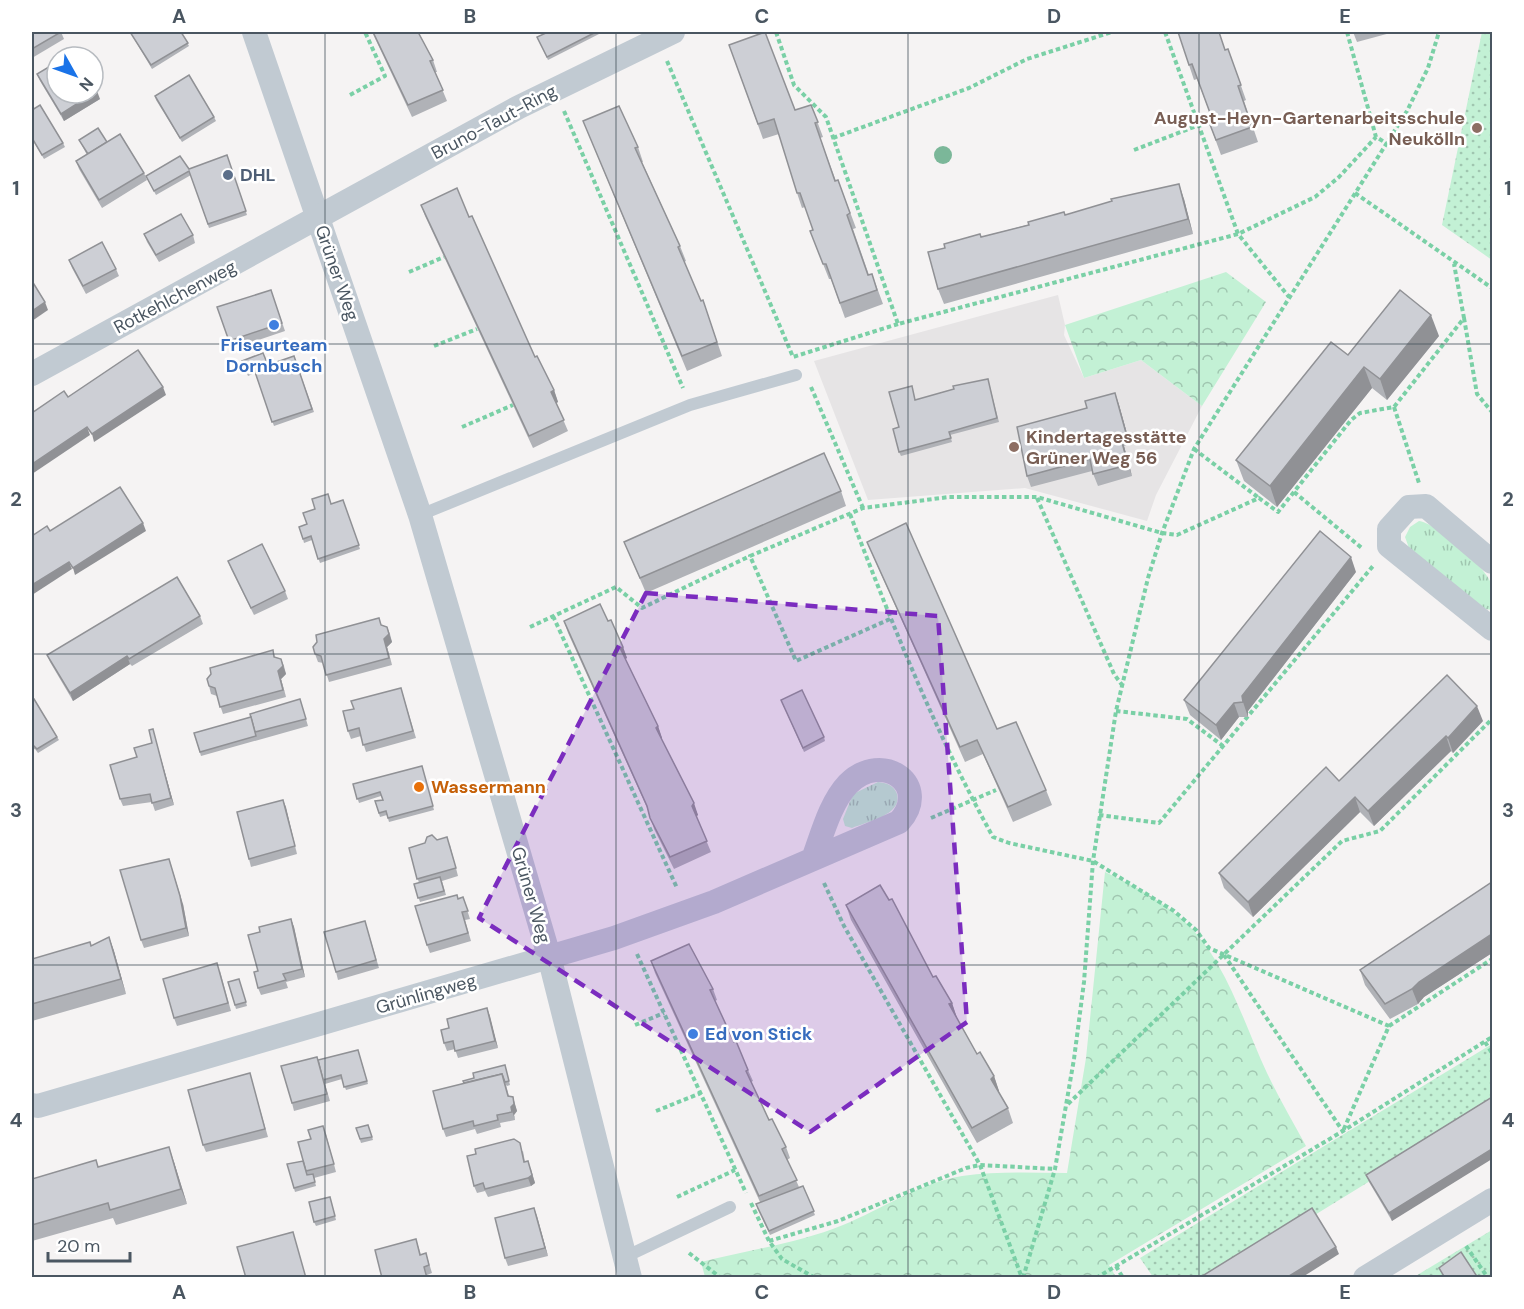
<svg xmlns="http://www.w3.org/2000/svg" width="1524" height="1309" font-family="'DM Sans',sans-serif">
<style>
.education{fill:#e6e4e5}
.grass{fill:url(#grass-tufts)}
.forest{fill:url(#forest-crowns)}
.garden{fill:url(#garden-dots)}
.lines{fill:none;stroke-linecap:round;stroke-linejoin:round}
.path{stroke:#7ad0a6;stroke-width:4;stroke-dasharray:4.5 3;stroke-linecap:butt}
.service{stroke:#c1cad2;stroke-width:12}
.minor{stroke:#c1cad2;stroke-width:24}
.tree{fill:#7bb799}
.wall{fill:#b0b2b7}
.shaded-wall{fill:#909195}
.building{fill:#cdcfd5;stroke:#909195;stroke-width:1.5}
.marked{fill:#7b2cbf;fill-opacity:0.2;stroke:#7b2cbf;stroke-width:4.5;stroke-dasharray:12 8;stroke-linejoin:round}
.grid{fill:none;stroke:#4a5661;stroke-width:1.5;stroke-opacity:0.55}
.education-dot{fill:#8d6e63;stroke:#fff;stroke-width:2}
.service-dot{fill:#5c6f8a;stroke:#fff;stroke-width:2}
.shop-dot{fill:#3f7fe0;stroke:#fff;stroke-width:2}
.food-dot{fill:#e8710a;stroke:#fff;stroke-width:2}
.labels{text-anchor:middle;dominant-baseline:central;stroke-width:5;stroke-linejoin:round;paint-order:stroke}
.education-label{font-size:18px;font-weight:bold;fill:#785e54;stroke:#fff;text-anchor:end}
.street-label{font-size:18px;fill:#4a5661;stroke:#fff}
.service-label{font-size:18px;font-weight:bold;fill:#4e5e75;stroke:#fff;text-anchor:start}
.shop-label{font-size:18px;font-weight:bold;fill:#366cbe;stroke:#fff}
.food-label{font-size:18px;font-weight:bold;fill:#c56008;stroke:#fff;text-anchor:start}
.neatline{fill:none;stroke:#4a5661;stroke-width:2}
.grid-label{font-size:20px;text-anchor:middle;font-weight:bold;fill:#4a5661}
</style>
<defs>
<pattern id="grass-tufts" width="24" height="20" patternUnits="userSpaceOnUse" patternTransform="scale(1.5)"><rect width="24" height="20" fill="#c3f1d5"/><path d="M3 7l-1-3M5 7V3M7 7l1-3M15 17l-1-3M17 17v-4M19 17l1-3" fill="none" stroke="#a0c6b0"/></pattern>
<pattern id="forest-crowns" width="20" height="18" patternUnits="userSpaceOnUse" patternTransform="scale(1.5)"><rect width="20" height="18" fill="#c3f1d5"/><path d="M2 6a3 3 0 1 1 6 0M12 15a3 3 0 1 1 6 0" fill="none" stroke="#a0c6b0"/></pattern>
<pattern id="garden-dots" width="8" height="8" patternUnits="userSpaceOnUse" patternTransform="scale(1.5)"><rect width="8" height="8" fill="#c3f1d5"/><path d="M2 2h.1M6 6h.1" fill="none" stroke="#a0c6b0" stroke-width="1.8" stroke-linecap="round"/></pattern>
</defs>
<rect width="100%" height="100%" fill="#f5f3f3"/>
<path class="education" d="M 1058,295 L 1065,325 L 1064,335 L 1084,378 L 1141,360 L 1202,406 L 1156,495 L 1147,521 L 1025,488 L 868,500 L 814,361 Z"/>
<g class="grass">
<path d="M 1419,521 C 1435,522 1489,569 1492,586 C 1494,593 1492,603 1492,610 L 1485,609 L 1409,548 L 1405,537 L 1410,527 Z"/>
<path d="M 878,782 C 886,783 894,785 897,794 C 903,815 866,822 852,828 L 845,826 L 843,819 L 853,794 Z"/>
</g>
<g class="forest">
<path d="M 1226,272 L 1266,302 L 1202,406 L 1141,360 L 1084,378 L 1065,325 Z"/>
<path d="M 1105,872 C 1133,885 1159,899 1183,920 C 1226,959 1243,1022 1267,1073 C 1279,1098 1293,1122 1306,1146 L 1109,1265 L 1116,1277 L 705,1277 L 701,1262 C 748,1250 799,1243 843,1225 C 882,1209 920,1183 962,1176 C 998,1171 1032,1173 1067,1173 L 1086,1058 Z"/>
</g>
<g class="garden">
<path d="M 1482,32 L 1492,32 L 1492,260 L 1442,225 Z"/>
<path d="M 1492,1044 L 1492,1106 L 1214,1277 L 1153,1277 L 1140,1258 Z"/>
<path d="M 1492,1230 L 1492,1277 L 1414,1277 Z"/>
</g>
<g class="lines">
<g class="path">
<path d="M 776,32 L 794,85 L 826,117 L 898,324 L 1238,234 L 1289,297"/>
<path d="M 1165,32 L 1238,234 L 1315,197 L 1339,177 L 1376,137"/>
<path d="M 1347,32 L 1376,137 L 1386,143"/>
<path d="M 667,61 L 793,357 L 898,324"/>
<path d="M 350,95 L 385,76 L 365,32"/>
<path d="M 564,111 L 683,388"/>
<path d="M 833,138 L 969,88 L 1027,59 L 1112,32"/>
<path d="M 1134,150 L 1199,125"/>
<path d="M 1355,193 L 1492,288"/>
<path d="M 409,272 L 444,257"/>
<path d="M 1464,318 L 1477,394 L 1492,412"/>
<path d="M 434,346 L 477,329"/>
<path d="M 811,387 L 863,508"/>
<path d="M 1394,407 L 1419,483"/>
<path d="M 462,427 L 513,405"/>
<path d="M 1194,449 L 1259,498"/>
<path d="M 1294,492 L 1363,549"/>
<path d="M 1037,498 L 1114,674 L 1122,685"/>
<path d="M 850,514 C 892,624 936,734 993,837 L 1009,843 L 1093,861 L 1174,911 L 1196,930 L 1209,948 L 1389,1026 L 1343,1131"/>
<path d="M 553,616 L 677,888"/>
<path d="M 890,619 L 796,661 L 750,556 L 863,508 L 949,497 L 1037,497 L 1162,533 L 1177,535 L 1259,498 L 1278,512 L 1351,420 L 1360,413 L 1394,407 L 1464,318 L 1454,264"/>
<path d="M 530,627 L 616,587 L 642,608 L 750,556"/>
<path d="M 1116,711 L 1187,719 L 1223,746"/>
<path d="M 1099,815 L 1159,823 L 1373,566"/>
<path d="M 931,818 L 996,790"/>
<path d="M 824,883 L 844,926 L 980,1165 L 1022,1278"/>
<path d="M 637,954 L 746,1193"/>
<path d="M 1224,955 L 1342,1130"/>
<path d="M 635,1025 L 664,1013"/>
<path d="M 1389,1026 L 1492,959"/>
<path d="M 1485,1042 L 1492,1053"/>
<path d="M 1068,1104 L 1342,841 L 1380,831 L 1492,719"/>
<path d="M 656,1111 L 701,1093"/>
<path d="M 677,1197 L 735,1170"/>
<path d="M 751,1203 L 769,1241 L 782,1259 L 815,1278"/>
<path d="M 769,1241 L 838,1221 L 966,1168 L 980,1165 L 1055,1169"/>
<path d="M 1466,1246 L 1488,1278"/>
<path d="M 689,1253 L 721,1278"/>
<path d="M 1116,1266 L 1123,1278"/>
<path d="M 1023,1278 L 1055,1169 L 1074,1059 L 1084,982 L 1093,861 L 1116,711 L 1148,578 L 1162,533 L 1194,449 L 1407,111 L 1428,68 L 1439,32"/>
<path d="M 1096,1278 L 1343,1131 L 1492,1037"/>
</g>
<g class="service">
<path d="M 420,515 L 690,405 L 796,375"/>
<path d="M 625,1257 L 730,1207"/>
</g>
<g class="minor">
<path d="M 254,32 L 420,515 L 549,956 L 630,1278"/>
<path d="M 32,374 L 519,107 L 673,32"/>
<path d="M 1492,562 L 1426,506 L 1409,507 L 1389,529 L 1389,546 L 1492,629"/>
<path d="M 32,1105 L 38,1106 L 614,938 L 714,902 L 899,822 C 932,786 883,749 848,784 C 830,803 822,835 813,859"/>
<path d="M 1365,1278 L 1492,1200"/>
</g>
</g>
<circle class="tree" cx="943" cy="155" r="9"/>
<g class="wall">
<path d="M 32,32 L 61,32 L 64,39 L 32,58 Z"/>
<path d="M 130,32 L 181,32 L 189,46 L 152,69 Z"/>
<path d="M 372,32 L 418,32 L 433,60 L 437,72 L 435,72 L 447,101 L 412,117 Z"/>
<path d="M 548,32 L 600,32 L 601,33 L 548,60 L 537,37 Z"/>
<path d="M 1353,32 L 1394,32 L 1357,42 Z"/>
<path d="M 729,45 L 795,110 L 811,105 L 823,137 L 820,138 L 836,181 L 838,180 L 856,228 L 853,229 L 869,275 L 872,274 L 883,304 L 845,318 L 831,279 L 829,279 L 810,231 L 813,230 L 805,207 L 802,208 L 797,193 L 779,134 L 763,139 Z"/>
<path d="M 1228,49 L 1246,100 L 1244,101 L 1258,142 L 1221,155 L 1209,122 L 1213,121 L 1197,79 L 1194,80 L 1189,65 Z"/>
<path d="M 37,74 L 100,99 L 64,121 L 40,81 Z"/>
<path d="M 155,96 L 214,117 L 216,121 L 182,142 L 156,100 Z"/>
<path d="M 32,110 L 63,143 L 65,147 L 44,159 L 32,139 Z"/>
<path d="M 583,121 L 638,147 L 643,162 L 642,162 L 680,246 L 686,261 L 684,262 L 701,301 L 703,300 L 722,356 L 687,371 Z"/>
<path d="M 79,140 L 107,142 L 144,173 L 147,180 L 102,208 L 79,169 L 76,161 L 87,155 Z"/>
<path d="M 227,155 L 247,215 L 209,228 L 191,175 L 156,195 L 146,176 L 189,169 Z"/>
<path d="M 1184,199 L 1193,234 L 944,304 L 938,289 L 945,248 L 981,237 L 1065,215 Z"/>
<path d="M 421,205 L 535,357 L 554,390 L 558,402 L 556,403 L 568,431 L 533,448 L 425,216 Z"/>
<path d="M 144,234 L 193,235 L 195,243 L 159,262 L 147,242 Z"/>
<path d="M 69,260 L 116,269 L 119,276 L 86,294 L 72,268 Z"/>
<path d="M 271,290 L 285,331 L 232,349 L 217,307 Z"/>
<path d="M 1439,336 L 1387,400 L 1372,388 L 1277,507 L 1244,481 L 1236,460 L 1348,355 Z"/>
<path d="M 294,356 L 314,412 L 274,426 L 255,373 L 248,376 L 242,361 L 268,365 Z"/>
<path d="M 988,379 L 999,422 L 950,435 L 952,442 L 901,456 L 899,452 L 899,427 L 916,400 Z"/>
<path d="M 1115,393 L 1119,405 L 1130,444 L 1124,446 L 1132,476 L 1098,486 L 1092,471 L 1031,487 L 1027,476 Z"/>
<path d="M 841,491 L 846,506 L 646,593 L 624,542 Z"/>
<path d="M 343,500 L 360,549 L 320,563 L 312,540 L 304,543 L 303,539 L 307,524 L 315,509 Z"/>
<path d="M 867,542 L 997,729 L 1046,790 L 1052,805 L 1013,822 L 983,754 L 965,762 L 873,556 Z"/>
<path d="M 228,561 L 285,591 L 288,599 L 254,615 L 231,569 Z"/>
<path d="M 1356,572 L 1248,711 L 1248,717 L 1239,717 L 1221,740 L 1190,715 L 1184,700 Z"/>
<path d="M 200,616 L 203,624 L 132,666 L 130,664 L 73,701 L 50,662 L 47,655 Z"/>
<path d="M 564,621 L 608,621 L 623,647 L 627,658 L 625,659 L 658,726 L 662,738 L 661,738 L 698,815 L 696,816 L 711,852 L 674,869 L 654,829 L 648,810 L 568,633 Z"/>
<path d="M 381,625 L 387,627 L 390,634 L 392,642 L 387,647 L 392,665 L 329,682 L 323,663 L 318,662 L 315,654 Z"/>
<path d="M 273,650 L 275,657 L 281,659 L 284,666 L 286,674 L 281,679 L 286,697 L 223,714 L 217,696 L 211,694 L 209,686 Z"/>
<path d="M 401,688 L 416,738 L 366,752 L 361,736 L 351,739 L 348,731 L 354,709 Z"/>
<path d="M 300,699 L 308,726 L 201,756 L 194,733 L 251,717 Z"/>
<path d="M 32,700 L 57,737 L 59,740 L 38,753 L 35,749 L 32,750 Z"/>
<path d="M 781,700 L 824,737 L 825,741 L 804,752 Z"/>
<path d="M 1483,721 L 1453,753 L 1451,751 L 1374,826 L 1360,812 L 1253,917 L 1224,888 L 1219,873 L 1339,781 Z"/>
<path d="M 155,737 L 174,805 L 155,811 L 152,802 L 123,806 L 120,799 L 137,757 L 152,743 Z"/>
<path d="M 422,766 L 434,810 L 389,822 L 387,815 L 380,817 L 375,801 L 383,800 L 381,796 L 359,803 L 353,784 Z"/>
<path d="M 283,800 L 297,854 L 251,867 L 249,859 Z"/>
<path d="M 437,840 L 450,845 L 458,876 L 442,881 L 446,895 L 420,902 L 414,884 L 419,883 L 409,848 Z"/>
<path d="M 1492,882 L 1492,953 L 1424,997 L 1418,1004 L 1390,1019 L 1365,985 L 1360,970 Z"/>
<path d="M 457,895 L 458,898 L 463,897 L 470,919 L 465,920 L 471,941 L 430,953 L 427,945 Z"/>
<path d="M 183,904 L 189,936 L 144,948 L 141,940 Z"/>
<path d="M 846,905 L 933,977 L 952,1003 L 957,1018 L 977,1054 L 994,1076 L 999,1091 L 998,1092 L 1008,1108 L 1013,1123 L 977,1143 L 851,920 Z"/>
<path d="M 291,919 L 294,927 L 305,977 L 286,982 L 288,988 L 261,995 L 258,988 L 260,932 Z"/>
<path d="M 365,921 L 379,968 L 338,980 L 336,972 Z"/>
<path d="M 109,937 L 114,951 L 126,994 L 32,1021 L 32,959 L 91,946 Z"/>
<path d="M 651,961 L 713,989 L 717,1000 L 715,1001 L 734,1042 L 748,1070 L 753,1081 L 751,1082 L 769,1120 L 786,1147 L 790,1158 L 787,1160 L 799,1187 L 803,1186 L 815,1215 L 770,1235 L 757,1208 L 760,1202 L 655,973 Z"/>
<path d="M 220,971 L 231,1011 L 177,1026 L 174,1018 Z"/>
<path d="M 239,979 L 247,1006 L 236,1009 L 228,982 Z"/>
<path d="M 487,1008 L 498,1048 L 458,1058 L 455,1049 L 447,1051 L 444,1043 L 449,1028 Z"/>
<path d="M 358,1050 L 368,1084 L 346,1090 L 342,1079 L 325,1084 L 330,1101 L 294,1111 L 292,1103 L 318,1060 Z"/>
<path d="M 505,1065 L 510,1085 L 507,1086 L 506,1085 L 509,1096 L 515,1105 L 517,1111 L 514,1115 L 515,1120 L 500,1123 L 501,1127 L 477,1134 L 475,1129 L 446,1137 L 443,1129 L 464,1083 Z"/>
<path d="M 252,1081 L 268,1137 L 206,1152 L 203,1145 Z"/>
<path d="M 1492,1097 L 1392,1221 L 1369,1182 L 1366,1175 Z"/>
<path d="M 368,1125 L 373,1140 L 361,1143 L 356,1128 Z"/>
<path d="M 326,1134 L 336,1172 L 314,1178 L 316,1186 L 295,1192 L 287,1164 L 303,1161 L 311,1139 Z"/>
<path d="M 523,1151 L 525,1162 L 531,1169 L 535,1183 L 531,1186 L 488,1197 L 485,1191 L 477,1193 L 474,1186 Z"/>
<path d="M 96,1160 L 98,1167 L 174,1162 L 187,1204 L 116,1225 L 113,1218 L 32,1241 L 32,1179 Z"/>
<path d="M 330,1197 L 336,1220 L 316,1226 L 314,1222 Z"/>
<path d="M 534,1208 L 548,1256 L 508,1266 L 505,1258 Z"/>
<path d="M 416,1239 L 421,1255 L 426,1253 L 432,1273 L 427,1275 L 427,1278 L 382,1278 Z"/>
</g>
<g class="shaded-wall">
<path d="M 97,91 L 100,99 L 64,121 L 61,114 Z"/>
<path d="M 1179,184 L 1184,199 L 1193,234 L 1188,219 Z"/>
<path d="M 45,302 L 48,310 L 32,321 L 32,311 Z"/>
<path d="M 1431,315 L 1439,336 L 1387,400 L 1380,379 Z"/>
<path d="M 1364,367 L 1372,388 L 1277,507 L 1270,486 Z"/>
<path d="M 163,387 L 166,395 L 94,442 L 92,434 Z"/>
<path d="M 554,390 L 558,402 L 555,404 L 551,392 Z"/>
<path d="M 1115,393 L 1119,405 L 1130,444 L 1126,433 Z"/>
<path d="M 87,427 L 90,435 L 32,474 L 32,464 Z"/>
<path d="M 1120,435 L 1124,446 L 1132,476 L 1128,465 Z"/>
<path d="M 143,523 L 146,531 L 75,575 L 73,568 Z"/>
<path d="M 1351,557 L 1356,572 L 1248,711 L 1248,717 L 1243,702 L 1242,696 Z"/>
<path d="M 69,562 L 72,569 L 32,595 L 32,585 Z"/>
<path d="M 387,627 L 392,642 L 387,647 L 392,665 L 384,639 Z"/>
<path d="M 623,647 L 627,658 L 624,660 L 620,648 Z"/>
<path d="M 127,656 L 130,664 L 73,701 L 70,693 Z"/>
<path d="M 281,659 L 286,674 L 281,679 L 286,697 L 278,671 Z"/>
<path d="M 1234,703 L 1239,717 L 1221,740 L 1216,725 Z"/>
<path d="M 1477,706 L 1483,721 L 1453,753 L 1448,738 Z"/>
<path d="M 658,726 L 662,738 L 660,739 L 656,728 Z"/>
<path d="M 153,729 L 155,737 L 174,805 L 171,798 Z"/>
<path d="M 1446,736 L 1451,751 L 1374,826 L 1368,811 Z"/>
<path d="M 1355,797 L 1360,812 L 1253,917 L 1248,902 Z"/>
<path d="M 283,800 L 286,807 L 297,854 L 295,846 Z"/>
<path d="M 694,803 L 698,815 L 696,817 L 692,806 Z"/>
<path d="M 169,859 L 183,904 L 189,936 L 186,928 Z"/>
<path d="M 291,919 L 294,927 L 305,977 L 302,969 Z"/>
<path d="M 1492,934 L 1492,953 L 1424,997 L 1418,1004 L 1412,989 L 1419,982 Z"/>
<path d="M 109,937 L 114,951 L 126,994 L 121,979 Z"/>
<path d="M 952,1003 L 957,1018 L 949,1004 Z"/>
<path d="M 487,1008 L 490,1016 L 498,1048 L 495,1041 Z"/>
<path d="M 994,1076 L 999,1091 L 996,1093 L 991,1079 Z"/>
<path d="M 513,1097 L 517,1111 L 514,1115 L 515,1120 L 511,1107 Z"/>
<path d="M 169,1147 L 174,1162 L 187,1204 L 181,1189 Z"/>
<path d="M 1492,1149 L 1492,1159 L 1392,1221 L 1389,1213 Z"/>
<path d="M 528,1161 L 535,1183 L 531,1186 L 528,1178 Z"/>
<path d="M 534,1208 L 537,1216 L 548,1256 L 545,1248 Z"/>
<path d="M 1336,1247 L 1339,1254 L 1301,1278 L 1286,1278 Z"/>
</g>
<g class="building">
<path d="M 32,32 L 61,32 L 32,49 Z"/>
<path d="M 130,32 L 181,32 L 188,43 L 151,65 Z"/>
<path d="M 373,32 L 418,32 L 433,60 L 430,61 L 443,90 L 408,105 Z"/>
<path d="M 548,32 L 596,32 L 547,57 L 537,37 Z"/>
<path d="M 765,32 L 795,110 L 811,105 L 818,122 L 815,123 L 835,181 L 838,180 L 850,213 L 847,215 L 868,275 L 872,274 L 877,290 L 840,303 L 826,264 L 823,264 L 810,231 L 813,230 L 800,193 L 797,193 L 774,119 L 758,124 L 729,45 Z"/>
<path d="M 1178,32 L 1219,32 L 1225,50 L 1228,49 L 1241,85 L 1238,86 L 1252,127 L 1216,140 L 1209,122 L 1213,121 L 1192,64 L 1189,65 Z"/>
<path d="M 73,52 L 76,57 L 65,57 Z"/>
<path d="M 57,62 L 57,93 L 93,93 L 93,84 L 97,91 L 61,114 L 37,74 Z"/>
<path d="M 189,75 L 214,117 L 180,138 L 155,96 Z"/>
<path d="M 40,105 L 63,143 L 42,155 L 32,138 L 32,110 Z"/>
<path d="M 619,106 L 638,147 L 635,148 L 680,246 L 678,247 L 701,301 L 703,300 L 717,342 L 682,356 L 583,121 Z"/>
<path d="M 98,128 L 107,142 L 88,154 L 79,140 Z"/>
<path d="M 120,134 L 144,173 L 99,200 L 76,161 Z"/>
<path d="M 227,155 L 246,211 L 208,224 L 189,171 L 154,191 L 146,176 L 180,156 L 189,169 Z"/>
<path d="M 1179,184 L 1188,219 L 938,289 L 928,252 L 945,248 L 944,244 L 980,234 L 981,237 L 1029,225 L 1028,222 L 1064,212 L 1065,215 L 1112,201 L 1111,199 Z"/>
<path d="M 457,188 L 469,217 L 472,216 L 535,357 L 537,356 L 554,390 L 551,392 L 564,420 L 529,436 L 421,205 Z"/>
<path d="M 181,214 L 193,235 L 156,255 L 144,234 Z"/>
<path d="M 102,242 L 116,269 L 83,286 L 69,260 Z"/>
<path d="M 32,281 L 45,302 L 32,311 Z"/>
<path d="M 271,290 L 282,323 L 229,341 L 217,307 Z"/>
<path d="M 1400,290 L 1431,315 L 1380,379 L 1364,367 L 1270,486 L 1236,460 L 1331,342 L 1348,355 Z"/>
<path d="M 138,350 L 163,387 L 92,434 L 87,427 L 32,464 L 32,413 L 64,391 L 68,397 Z"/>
<path d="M 263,353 L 268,365 L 294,356 L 312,409 L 272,422 L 254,369 L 246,372 L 242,361 Z"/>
<path d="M 988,379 L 997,418 L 949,432 L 951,438 L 899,452 L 893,429 L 899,427 L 889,392 L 912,386 L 915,400 L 954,389 L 953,386 Z"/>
<path d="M 1115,393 L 1126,433 L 1120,435 L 1128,465 L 1093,474 L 1090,459 L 1027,476 L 1017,427 L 1087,408 L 1085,401 Z"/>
<path d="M 824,453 L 841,491 L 640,578 L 624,542 Z"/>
<path d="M 120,487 L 143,523 L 73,568 L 69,562 L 32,585 L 32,536 L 47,526 L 50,531 Z"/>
<path d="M 328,494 L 331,504 L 343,500 L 359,545 L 318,559 L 311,536 L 303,539 L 299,527 L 307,524 L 303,513 L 315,509 L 312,499 Z"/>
<path d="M 906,523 L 997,729 L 1016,722 L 1046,790 L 1008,807 L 977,740 L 960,747 L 867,542 Z"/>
<path d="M 1320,531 L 1351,557 L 1242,696 L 1243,702 L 1234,703 L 1216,725 L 1184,700 Z"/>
<path d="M 262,544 L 285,591 L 251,608 L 228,561 Z"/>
<path d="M 177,577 L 200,616 L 129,659 L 127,656 L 70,693 L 47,655 Z"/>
<path d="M 600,604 L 608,621 L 611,620 L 623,647 L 620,648 L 658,726 L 656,728 L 694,803 L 692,806 L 707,841 L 670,857 L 650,818 L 647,806 L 564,621 Z"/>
<path d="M 379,618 L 381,625 L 387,627 L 389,634 L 384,639 L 389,658 L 326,675 L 321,656 L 315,654 L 313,647 L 317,642 L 316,635 Z"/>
<path d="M 273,650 L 274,657 L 281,659 L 283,666 L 278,671 L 283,690 L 220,707 L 215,688 L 209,686 L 207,679 L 211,674 L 210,668 Z"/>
<path d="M 1447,675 L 1477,706 L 1448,738 L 1446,736 L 1368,811 L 1355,797 L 1248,902 L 1219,873 L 1326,767 L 1339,781 Z"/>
<path d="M 401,688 L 413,731 L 363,745 L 359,728 L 348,731 L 343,711 L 354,709 L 351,701 Z"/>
<path d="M 802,690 L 824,737 L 803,748 L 781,700 Z"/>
<path d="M 34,699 L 57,737 L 37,749 L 33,745 L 32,746 L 32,700 Z"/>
<path d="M 300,699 L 306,719 L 255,732 L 250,714 Z"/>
<path d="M 251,717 L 256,736 L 200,752 L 194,733 Z"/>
<path d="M 153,729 L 171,798 L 152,803 L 150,794 L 120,799 L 110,765 L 137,757 L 134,748 L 152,743 L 149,730 Z"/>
<path d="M 422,766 L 433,806 L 388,818 L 386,811 L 379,813 L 375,801 L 383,800 L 380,792 L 357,799 L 353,784 Z"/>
<path d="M 283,800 L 295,846 L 249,859 L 237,812 Z"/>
<path d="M 432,835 L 437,840 L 447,837 L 456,868 L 417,879 L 409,848 L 425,843 L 427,837 Z"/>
<path d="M 169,859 L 180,896 L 186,928 L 141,940 L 120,870 Z"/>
<path d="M 440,877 L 444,891 L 418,898 L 414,884 Z"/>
<path d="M 1492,882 L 1492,934 L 1419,982 L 1412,989 L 1385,1004 L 1360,970 Z"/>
<path d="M 880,885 L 889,900 L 892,899 L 933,977 L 936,976 L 952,1003 L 949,1004 L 977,1054 L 980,1052 L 994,1076 L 991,1079 L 1008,1108 L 972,1128 L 846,905 Z"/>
<path d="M 457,895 L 458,899 L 463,897 L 468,911 L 462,912 L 468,933 L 427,945 L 415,906 Z"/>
<path d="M 291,919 L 302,969 L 283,974 L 286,980 L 258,988 L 254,972 L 258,971 L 248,935 L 260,932 L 259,927 Z"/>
<path d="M 365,921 L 376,960 L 336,972 L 324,932 Z"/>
<path d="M 109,937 L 121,979 L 32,1004 L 32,959 L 90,942 L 91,946 Z"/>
<path d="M 689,944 L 713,989 L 710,990 L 734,1042 L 736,1041 L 748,1070 L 746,1071 L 769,1120 L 772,1119 L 786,1147 L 782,1149 L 797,1180 L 759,1196 L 651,961 Z"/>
<path d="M 217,963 L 228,1003 L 174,1018 L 163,979 Z"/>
<path d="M 239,979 L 246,1002 L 235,1005 L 228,982 Z"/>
<path d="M 487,1008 L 495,1041 L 455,1051 L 453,1041 L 444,1043 L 441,1030 L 449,1028 L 447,1019 Z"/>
<path d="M 358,1050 L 367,1081 L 344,1087 L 341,1075 L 323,1080 L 318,1060 Z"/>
<path d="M 317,1057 L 327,1094 L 292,1103 L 281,1066 Z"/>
<path d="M 505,1065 L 509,1081 L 505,1082 L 502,1074 L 464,1083 L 463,1081 L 474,1078 L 473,1073 Z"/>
<path d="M 250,1073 L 265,1129 L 203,1145 L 188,1090 Z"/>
<path d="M 502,1074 L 508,1096 L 513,1097 L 514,1104 L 511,1107 L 512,1112 L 497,1115 L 498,1120 L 474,1126 L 473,1121 L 443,1129 L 433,1091 Z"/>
<path d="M 1492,1097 L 1492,1149 L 1389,1213 L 1366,1175 Z"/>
<path d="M 368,1125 L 372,1137 L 360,1139 L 356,1128 Z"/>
<path d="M 323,1126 L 334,1164 L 306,1171 L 298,1142 L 311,1139 L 308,1130 Z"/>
<path d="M 514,1139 L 520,1143 L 524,1162 L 528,1161 L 532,1175 L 528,1178 L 485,1189 L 483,1183 L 474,1186 L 467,1156 L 476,1154 L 475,1149 Z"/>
<path d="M 169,1147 L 181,1189 L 110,1210 L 108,1203 L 32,1225 L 32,1179 L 96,1160 L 98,1167 Z"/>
<path d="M 303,1161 L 307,1175 L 313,1174 L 315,1182 L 294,1188 L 287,1164 Z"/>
<path d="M 803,1186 L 814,1211 L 769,1231 L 756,1204 Z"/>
<path d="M 330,1197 L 335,1216 L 314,1222 L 309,1202 Z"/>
<path d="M 534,1208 L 545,1248 L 505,1258 L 495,1218 Z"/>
<path d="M 1312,1208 L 1336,1247 L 1286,1278 L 1199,1278 Z"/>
<path d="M 293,1232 L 306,1278 L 246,1278 L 237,1247 Z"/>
<path d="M 416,1239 L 420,1255 L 426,1253 L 429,1265 L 424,1267 L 427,1278 L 382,1278 L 375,1250 Z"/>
<path d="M 1461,1252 L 1478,1278 L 1445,1278 L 1439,1268 Z"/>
</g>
<path class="marked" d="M 646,593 L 938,616 L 967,1022 L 810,1132 L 479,918 Z"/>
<path class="grid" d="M 325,32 L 325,1278M 616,32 L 616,1278M 908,32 L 908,1278M 1199,32 L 1199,1278M 32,344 L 1492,344M 32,654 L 1492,654M 32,965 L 1492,965"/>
<g class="education-dot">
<circle cx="1477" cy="128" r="6"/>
<circle cx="1014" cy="447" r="6"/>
</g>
<circle class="service-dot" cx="228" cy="175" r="6"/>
<g class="shop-dot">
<circle cx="274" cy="325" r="6"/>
<circle cx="693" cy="1034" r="6"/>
</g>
<circle class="food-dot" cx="419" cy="787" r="6"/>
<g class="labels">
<g class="education-label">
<text x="1465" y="118">August-Heyn-Gartenarbeitsschule<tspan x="1465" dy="21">Neukölln</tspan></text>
<text x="1026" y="437" text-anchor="start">Kindertagesstätte<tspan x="1026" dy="21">Grüner Weg 56</tspan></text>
</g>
<g class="street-label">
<text transform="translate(494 122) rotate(-28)">Bruno-Taut-Ring</text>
<text transform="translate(337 273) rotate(71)">Grüner Weg</text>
<text transform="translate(175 297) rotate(-28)">Rotkehlchenweg</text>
<text transform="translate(531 895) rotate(74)">Grüner Weg</text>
<text transform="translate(426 994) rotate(-16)">Grünlingweg</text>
</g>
<g class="service-label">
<text x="240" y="175">DHL</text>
</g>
<g class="shop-label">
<text x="274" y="345">Friseurteam<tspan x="274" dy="21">Dornbusch</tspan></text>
<text x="705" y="1034" text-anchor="start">Ed von Stick</text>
</g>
<g class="food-label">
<text x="431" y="787">Wassermann</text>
</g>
</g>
<rect width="1524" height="1309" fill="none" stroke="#ffffff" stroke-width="66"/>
<g transform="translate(75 75) rotate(130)"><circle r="28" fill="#ffffff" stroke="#b7bbc0" stroke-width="1.5"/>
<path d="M0-4.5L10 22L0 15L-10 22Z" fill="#1a73e8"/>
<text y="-9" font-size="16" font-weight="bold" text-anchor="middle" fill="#4a5661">N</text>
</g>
<path d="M48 1252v9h82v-9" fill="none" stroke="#4a5661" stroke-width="3"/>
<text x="57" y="1252" font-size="18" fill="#4a5661" stroke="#ffffff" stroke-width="4.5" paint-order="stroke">20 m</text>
<rect x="33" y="33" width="1458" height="1243" class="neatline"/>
<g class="grid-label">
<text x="179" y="23">A</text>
<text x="470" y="23">B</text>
<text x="762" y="23">C</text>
<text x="1054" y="23">D</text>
<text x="1345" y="23">E</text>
<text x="16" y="195">1</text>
<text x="1508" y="195">1</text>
<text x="16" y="506">2</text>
<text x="1508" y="506">2</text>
<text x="16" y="817">3</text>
<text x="1508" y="817">3</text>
<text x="16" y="1127">4</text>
<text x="1508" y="1127">4</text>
<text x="179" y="1299">A</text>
<text x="470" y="1299">B</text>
<text x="762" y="1299">C</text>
<text x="1054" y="1299">D</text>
<text x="1345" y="1299">E</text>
</g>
</svg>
